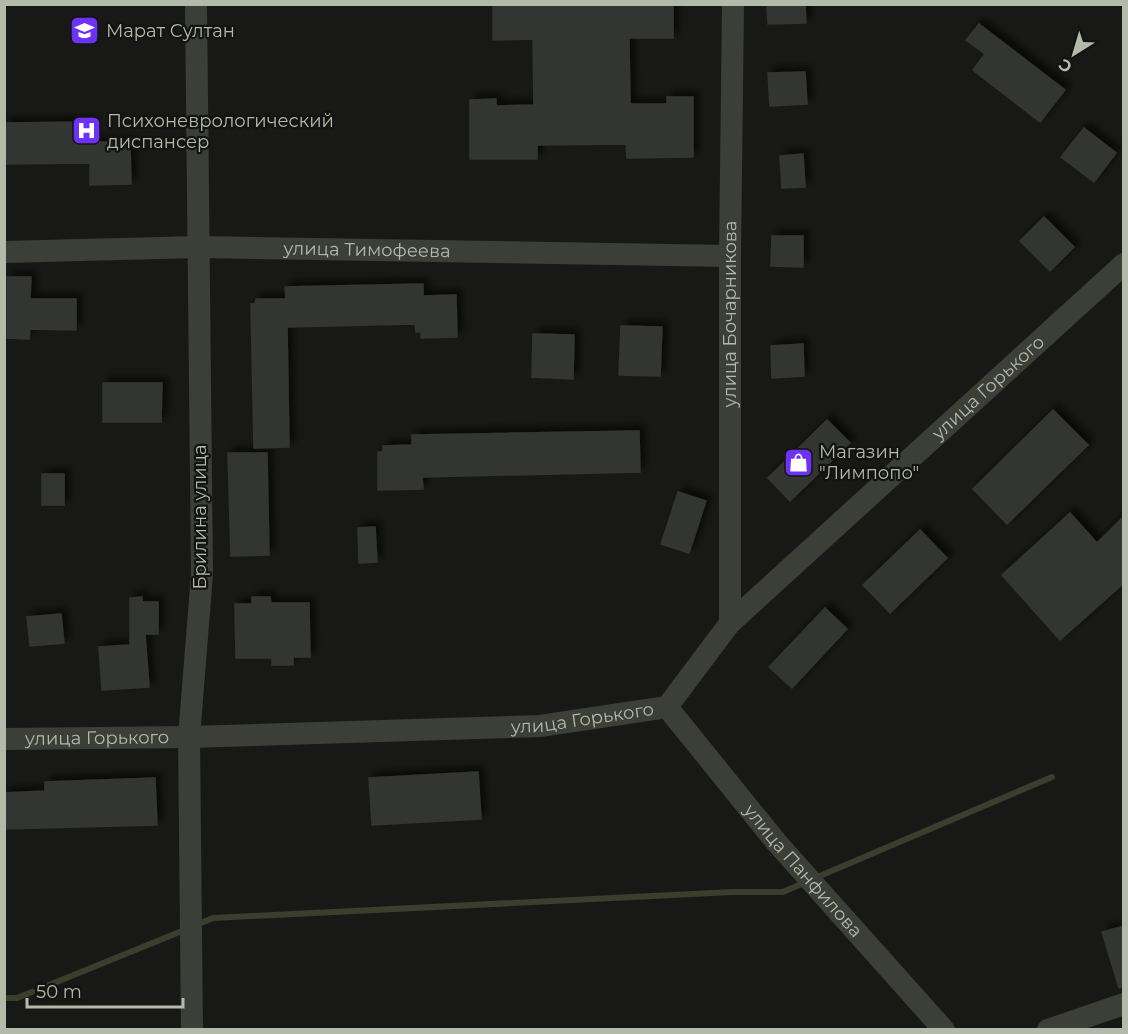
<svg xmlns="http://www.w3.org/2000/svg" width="1128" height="1034" font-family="Montserrat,sans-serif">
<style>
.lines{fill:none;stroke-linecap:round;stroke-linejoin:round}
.stream{stroke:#3c3e2d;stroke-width:6}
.building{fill:#333532;stroke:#333531;stroke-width:1.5;filter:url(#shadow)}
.minor{stroke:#3b3f38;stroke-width:22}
.labels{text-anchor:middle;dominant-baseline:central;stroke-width:4.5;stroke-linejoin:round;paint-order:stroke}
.poi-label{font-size:18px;fill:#b4baa9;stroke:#131412;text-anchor:start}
.street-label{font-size:18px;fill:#b4baa9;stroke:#131412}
</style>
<defs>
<filter id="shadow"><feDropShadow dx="5.5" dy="-5.5" stdDeviation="3" flood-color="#0009"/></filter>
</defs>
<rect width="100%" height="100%" fill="#181917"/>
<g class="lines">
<g class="stream">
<path d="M 815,878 L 1052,777"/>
<path d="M 196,925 L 213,918 L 732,892 L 783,892 L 806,882"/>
<path d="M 4,998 L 17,998 L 187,929"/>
</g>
</g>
<g class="building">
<path d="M 493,4 L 673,4 L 673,38 L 629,38 L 630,104 L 667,104 L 667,97 L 693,97 L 693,157 L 627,158 L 626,144 L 537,145 L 537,159 L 470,159 L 470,100 L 496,99 L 496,106 L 534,105 L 533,39 L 493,40 Z"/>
<path d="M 767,4 L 805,4 L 806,23 L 768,24 Z"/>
<path d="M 979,24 L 1065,90 L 1040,122 L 973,70 L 985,54 L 966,40 Z"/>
<path d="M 805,72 L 807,104 L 770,106 L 768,73 Z"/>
<path d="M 90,122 L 90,142 L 130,142 L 131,184 L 90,185 L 90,163 L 4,164 L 4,123 Z"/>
<path d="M 1084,128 L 1116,153 L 1094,182 L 1061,157 Z"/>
<path d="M 803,154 L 805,187 L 782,188 L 780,156 Z"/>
<path d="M 1044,217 L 1074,247 L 1050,271 L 1020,241 Z"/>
<path d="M 772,236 L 803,236 L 803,267 L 771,266 Z"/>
<path d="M 7,277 L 31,277 L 30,299 L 76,299 L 76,330 L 30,329 L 29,339 L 7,338 Z"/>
<path d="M 423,284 L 423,296 L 456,295 L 457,337 L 421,338 L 421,332 L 416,332 L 415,324 L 287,327 L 289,447 L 254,448 L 251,304 L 255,304 L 256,299 L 286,299 L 285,287 Z"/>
<path d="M 621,326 L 662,327 L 660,376 L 619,375 Z"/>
<path d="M 533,334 L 574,335 L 573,379 L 532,377 Z"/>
<path d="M 803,344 L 804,376 L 772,378 L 771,346 Z"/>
<path d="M 103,383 L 162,383 L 161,422 L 103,422 Z"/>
<path d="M 1053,410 L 1088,445 L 1007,524 L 973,489 Z"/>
<path d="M 827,420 L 850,443 L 790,501 L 768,478 Z"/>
<path d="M 639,431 L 640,472 L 422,477 L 423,489 L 378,490 L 378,452 L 383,452 L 383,446 L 412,445 L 412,435 Z"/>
<path d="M 228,453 L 267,453 L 269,555 L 231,556 Z"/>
<rect x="42" y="474" width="22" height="31"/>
<path d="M 678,492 L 706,501 L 689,553 L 661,544 Z"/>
<path d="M 1070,513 L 1097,543 L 1124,516 L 1124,583 L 1060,640 L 1002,575 Z"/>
<path d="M 375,527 L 377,562 L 359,563 L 358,528 Z"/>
<path d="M 920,530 L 947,558 L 890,613 L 863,585 Z"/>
<path d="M 142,597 L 142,602 L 158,602 L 158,634 L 145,634 L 149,687 L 102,690 L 99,647 L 130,645 L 130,598 Z"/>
<path d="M 252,597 L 270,597 L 271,603 L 309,603 L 310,657 L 293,657 L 293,665 L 272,665 L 272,658 L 236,658 L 235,604 L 252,604 Z"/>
<path d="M 825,608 L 847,629 L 792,688 L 769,667 Z"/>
<path d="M 61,614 L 64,643 L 30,646 L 27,617 Z"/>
<path d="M 478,772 L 481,819 L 372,825 L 369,778 Z"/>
<path d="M 155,778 L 157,825 L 4,829 L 4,793 L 45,791 L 45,782 Z"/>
<path d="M 1124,926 L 1124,987 L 1119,988 L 1102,932 Z"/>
</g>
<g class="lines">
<g class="minor">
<path id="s1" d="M 4,252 L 198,247 L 730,256"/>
<path id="s2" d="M 730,623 L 730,256 L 733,4"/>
<path id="s3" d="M 667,707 L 777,843 L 944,1030"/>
<path id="s4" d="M 4,739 L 189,737 L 540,726 L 667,707 L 730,623 L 1124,264"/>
<path d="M 192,1030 L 189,737 L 202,574 L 196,4"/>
<path d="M 1048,1030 L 1124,1004"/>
</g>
</g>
<defs>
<symbol id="school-square" viewBox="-11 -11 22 22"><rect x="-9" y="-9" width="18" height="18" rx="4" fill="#6e31f7" stroke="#131412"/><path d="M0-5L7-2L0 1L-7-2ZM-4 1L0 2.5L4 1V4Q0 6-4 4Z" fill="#fff"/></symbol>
<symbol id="hospital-square" viewBox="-11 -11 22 22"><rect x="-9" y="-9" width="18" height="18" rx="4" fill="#6e31f7" stroke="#131412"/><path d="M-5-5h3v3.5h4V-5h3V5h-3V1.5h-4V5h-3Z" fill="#fff"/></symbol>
<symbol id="shop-square" viewBox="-11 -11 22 22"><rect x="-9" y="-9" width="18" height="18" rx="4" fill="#6e31f7" stroke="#131412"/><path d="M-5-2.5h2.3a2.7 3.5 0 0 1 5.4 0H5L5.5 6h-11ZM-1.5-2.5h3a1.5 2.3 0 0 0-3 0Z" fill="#fff"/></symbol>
</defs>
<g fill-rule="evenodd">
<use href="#school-square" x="68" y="14" width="33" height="33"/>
<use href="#hospital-square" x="70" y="114" width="33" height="33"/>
<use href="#shop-square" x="782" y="446" width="33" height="33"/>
</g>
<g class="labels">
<g class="poi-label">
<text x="106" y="31">Марат Султан</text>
<text x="107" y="121">Психоневрологический<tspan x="107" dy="21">диспансер</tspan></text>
<text x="819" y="452">Магазин<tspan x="819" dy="21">"Лимпопо"</tspan></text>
</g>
<g class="street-label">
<text stroke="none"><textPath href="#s1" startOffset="363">улица Тимофеева</textPath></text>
<text stroke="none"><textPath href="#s2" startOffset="309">улица Бочарникова</textPath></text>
<text stroke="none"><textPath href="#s4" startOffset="1119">улица Горького</textPath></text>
<text transform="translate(200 517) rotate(-90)">Брилина улица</text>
<text stroke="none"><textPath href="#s4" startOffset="579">улица Горького</textPath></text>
<text stroke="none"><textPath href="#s4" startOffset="93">улица Горького</textPath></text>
<text stroke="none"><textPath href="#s3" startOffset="213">улица Панфилова</textPath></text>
</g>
</g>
<rect width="1128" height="1034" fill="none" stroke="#b4baa9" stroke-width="12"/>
<g transform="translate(1074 54) rotate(217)" stroke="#131412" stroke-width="4.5" paint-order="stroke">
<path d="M0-4.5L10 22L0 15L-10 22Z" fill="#b4baa9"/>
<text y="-9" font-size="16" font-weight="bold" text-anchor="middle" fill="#b4baa9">С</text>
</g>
<path d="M27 998v9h156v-9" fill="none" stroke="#b4baa9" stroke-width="3"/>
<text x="36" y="998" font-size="18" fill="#b4baa9" stroke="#131412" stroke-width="4.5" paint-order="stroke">50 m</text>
</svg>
